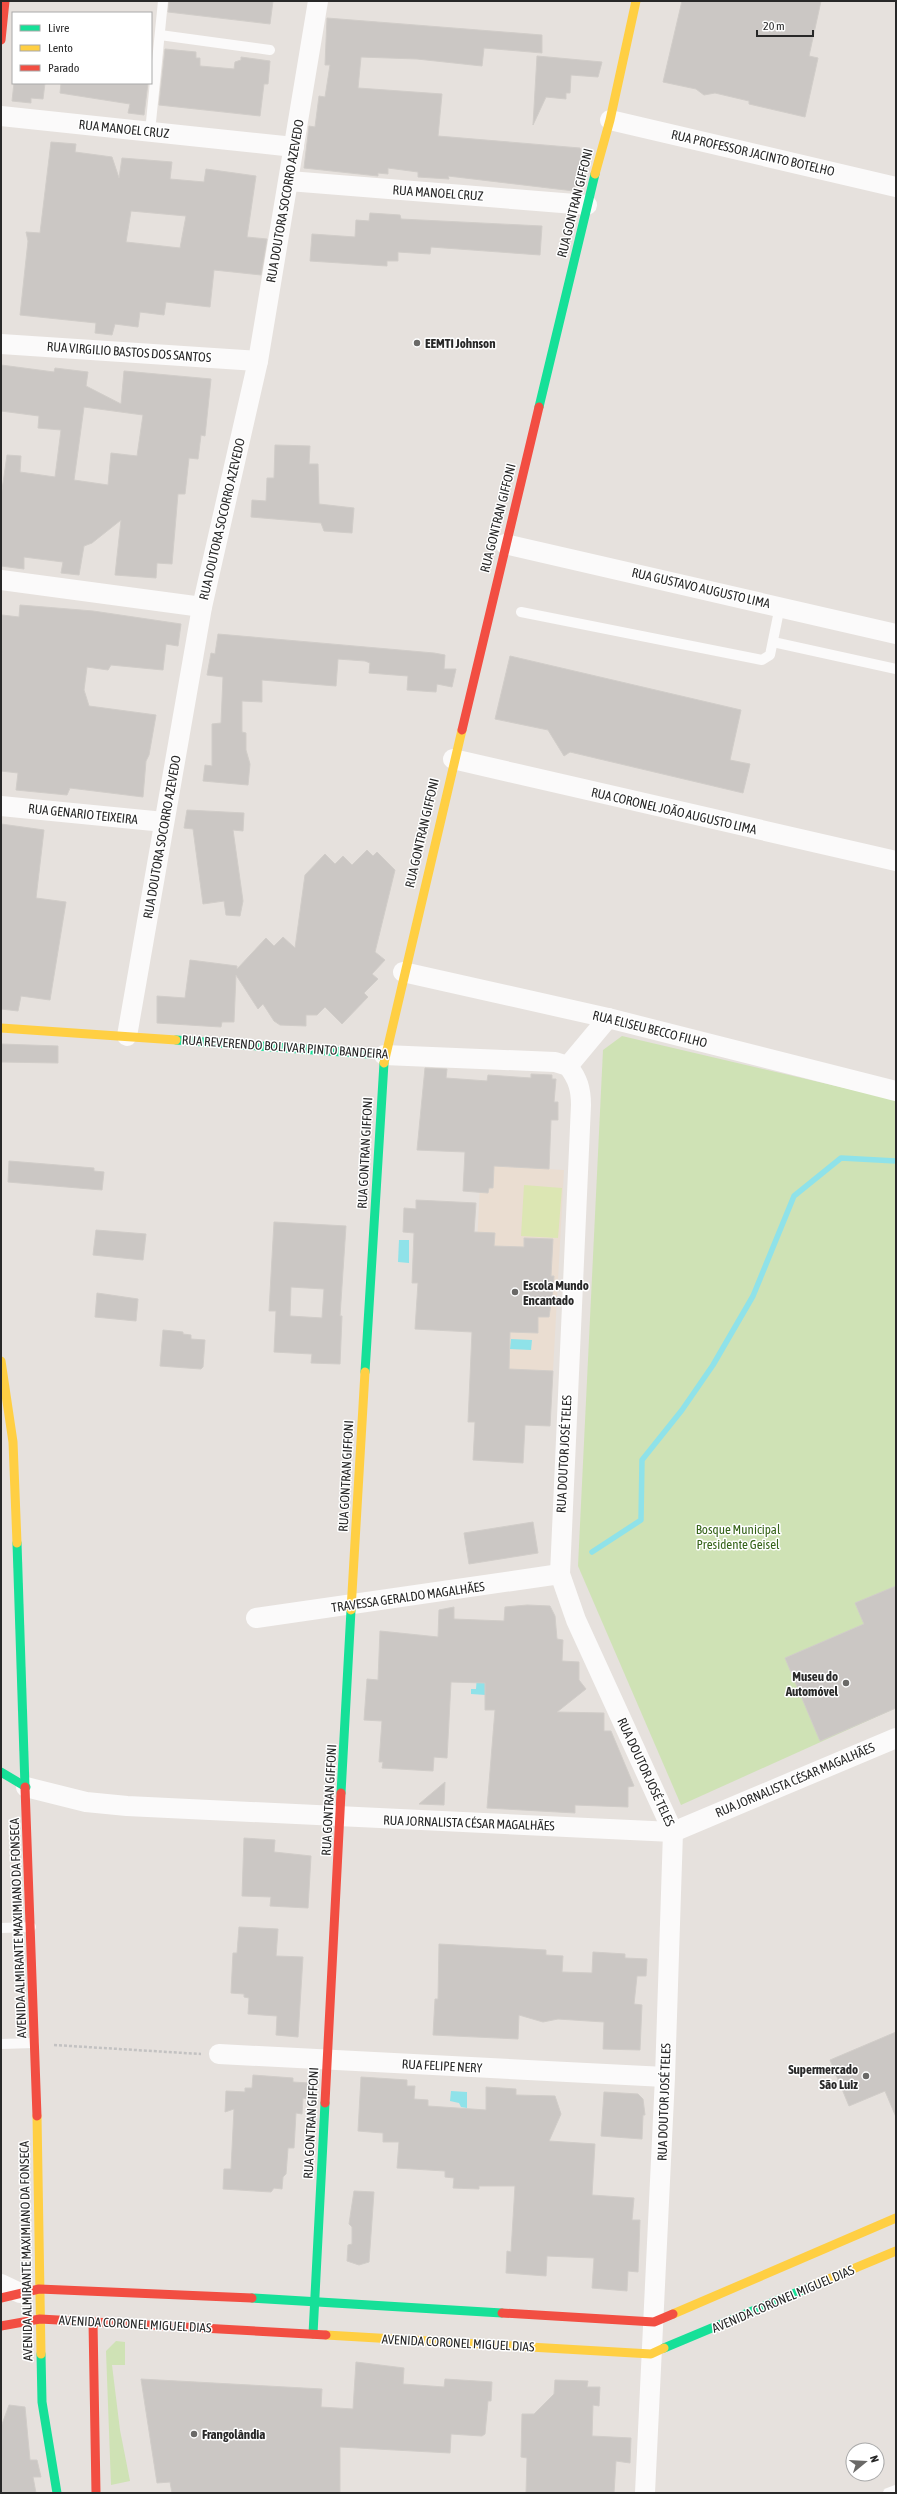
<svg xmlns="http://www.w3.org/2000/svg" width="897" height="2494" font-family="'Asap Condensed',sans-serif">
<style>
.education{fill:#eaddd1}
.green{fill:#cfe2b5}
.pitch{fill:#dce6b3}
.water{fill:#8fe2e9}
.lines{fill:none;stroke-linecap:round;stroke-linejoin:round}
.stream{stroke:#8fe2e9;stroke-width:5.5}
.building{fill:#cbc7c4;stroke:#d1cdc9;fill-rule:evenodd}
.path{stroke:#c3c2c2;stroke-width:2.5;stroke-dasharray:3 2;stroke-linecap:butt}
.lane{stroke:#fbfafa;stroke-width:10}
.street{stroke:#fbfafa;stroke-width:20}
.fast{stroke:#16e098;stroke-width:9}
.slow{stroke:#ffcf43;stroke-width:9}
.jam{stroke:#f24e42;stroke-width:9}
.poi-dot{fill:#6a6967;stroke:#fff;stroke-width:1.5}
.labels{text-anchor:middle;dominant-baseline:central;stroke-width:3;stroke-linejoin:round;paint-order:stroke}
.street-label{font-size:13px;fill:#282828;stroke:#fff}
.poi-label{font-size:13px;font-weight:bold;fill:#282828;stroke:#fff;text-anchor:start}
.park-label{font-size:13px;fill:#366319;stroke:#fff}
</style>
<rect width="100%" height="100%" fill="#e6e1dd"/>
<path class="education" d="M 481,1165 L 564,1170 L 550,1426 L 468,1422 Z"/>
<g class="green">
<path d="M 622,1036 L 896,1100 L 896,1708 L 681,1805 L 578,1566 L 603,1050 Z"/>
<path d="M 116,2341 L 125,2342 L 125,2365 L 112,2365 L 120,2430 L 130,2481 L 111,2485 L 106,2351 Z"/>
</g>
<path class="pitch" d="M 524,1185 L 562,1188 L 558,1238 L 521,1236 Z"/>
<g class="water">
<path d="M 399,1240 L 409,1240 L 409,1263 L 398,1262 Z"/>
<path d="M 511,1339 L 532,1340 L 531,1350 L 510,1349 Z"/>
<path d="M 477,1675 L 486,1675 L 486,1695 L 471,1694 L 471,1689 L 476,1689 Z"/>
<path d="M 451,2091 L 467,2092 L 467,2108 L 461,2107 L 459,2103 L 450,2101 Z"/>
</g>
<g class="lines">
<path class="stream" d="M 592,1552 L 641,1520 L 642,1460 L 682,1410 L 713,1365 L 753,1296 L 794,1196 L 841,1158 L 896,1161"/>
</g>
<g class="building">
<path d="M 169,1 L 273,1 L 270,24 L 168,12 Z"/>
<path d="M 682,1 L 821,1 L 809,56 L 818,58 L 805,117 L 749,104 L 749,101 L 715,93 L 704,95 L 696,89 L 663,82 Z"/>
<path d="M 327,18 L 542,35 L 542,53 L 484,48 L 482,66 L 417,59 L 361,57 L 358,88 L 442,94 L 438,136 L 580,148 L 582,154 L 574,191 L 448,176 L 449,179 L 418,177 L 418,172 L 388,168 L 388,174 L 378,173 L 378,176 L 304,168 L 309,126 L 315,127 L 319,96 L 325,97 L 330,65 L 325,65 Z"/>
<path d="M 165,49 L 196,52 L 196,58 L 200,58 L 200,66 L 234,69 L 235,62 L 241,60 L 241,57 L 270,61 L 268,84 L 264,84 L 260,116 L 159,105 Z"/>
<path d="M 537,56 L 602,62 L 598,77 L 571,75 L 570,93 L 566,93 L 566,99 L 546,97 L 533,125 Z"/>
<path d="M 14,83 L 45,83 L 43,99 L 31,98 L 31,103 L 12,101 Z"/>
<path d="M 61,83 L 148,83 L 144,115 L 128,113 L 130,104 L 60,93 Z"/>
<path d="M 51,142 L 76,144 L 75,152 L 112,157 L 119,178 L 122,158 L 172,162 L 170,179 L 204,182 L 206,169 L 256,176 L 247,237 L 267,239 L 261,275 L 214,270 L 210,307 L 166,302 L 164,315 L 140,312 L 138,327 L 115,324 L 112,335 L 95,333 L 96,323 L 20,315 L 28,241 L 26,232 L 40,233 ZM 131,211 L 186,216 L 180,248 L 126,242 Z"/>
<path d="M 370,213 L 400,215 L 401,219 L 542,226 L 540,255 L 431,247 L 430,254 L 398,252 L 398,261 L 387,261 L 387,266 L 310,261 L 312,234 L 355,237 L 356,220 L 369,221 Z"/>
<path d="M 1,365 L 54,372 L 55,368 L 88,372 L 86,386 L 121,404 L 124,371 L 211,379 L 205,436 L 201,435 L 198,459 L 189,458 L 185,494 L 178,494 L 172,564 L 157,563 L 156,578 L 115,575 L 121,520 L 92,543 L 84,546 L 79,575 L 61,573 L 63,562 L 24,557 L 24,569 L 1,566 L 1,497 L 7,455 L 21,456 L 20,472 L 55,477 L 61,430 L 38,428 L 39,416 L 1,411 ZM 84,407 L 143,415 L 137,456 L 111,453 L 108,485 L 74,480 Z"/>
<path d="M 275,445 L 310,446 L 309,464 L 318,464 L 319,504 L 354,508 L 352,533 L 324,531 L 321,523 L 251,517 L 252,500 L 266,501 L 267,478 L 274,478 Z"/>
<path d="M 20,605 L 93,611 L 181,624 L 178,646 L 166,644 L 163,670 L 111,665 L 108,670 L 87,667 L 84,690 L 89,706 L 156,715 L 149,755 L 146,761 L 143,797 L 70,788 L 67,795 L 16,790 L 18,773 L 1,771 L 2,615 L 19,617 Z"/>
<path d="M 218,634 L 434,653 L 445,655 L 444,669 L 456,669 L 452,687 L 437,684 L 436,692 L 407,690 L 408,676 L 369,673 L 370,663 L 365,661 L 338,659 L 336,686 L 262,680 L 262,702 L 242,701 L 242,732 L 246,733 L 246,750 L 250,764 L 248,785 L 203,781 L 205,765 L 212,766 L 212,724 L 221,723 L 223,677 L 207,675 L 211,653 L 215,654 Z"/>
<path d="M 510,656 L 741,710 L 730,760 L 750,764 L 743,793 L 570,752 L 564,756 L 548,730 L 495,719 Z"/>
<path d="M 187,810 L 244,813 L 243,831 L 233,830 L 243,901 L 240,916 L 226,915 L 224,901 L 203,904 L 193,829 L 184,828 Z"/>
<path d="M 1,824 L 44,830 L 36,898 L 66,902 L 50,1000 L 21,996 L 18,1011 L 1,1009 Z"/>
<path d="M 367,850 L 373,856 L 377,852 L 395,870 L 375,952 L 385,960 L 372,974 L 378,979 L 364,993 L 368,997 L 342,1024 L 325,1007 L 317,1015 L 306,1015 L 306,1026 L 280,1025 L 274,1021 L 263,1004 L 258,1009 L 236,975 L 234,1022 L 222,1022 L 221,1027 L 157,1023 L 157,996 L 185,998 L 190,960 L 237,966 L 237,969 L 266,938 L 274,946 L 283,937 L 295,948 L 305,875 L 325,854 L 335,864 L 343,856 L 352,865 Z"/>
<path d="M 1,1044 L 58,1046 L 58,1063 L 1,1062 Z"/>
<path d="M 425,1068 L 447,1069 L 446,1078 L 487,1081 L 488,1075 L 531,1078 L 531,1074 L 552,1075 L 552,1079 L 556,1079 L 554,1102 L 558,1102 L 558,1120 L 551,1120 L 549,1169 L 494,1166 L 493,1188 L 489,1188 L 488,1193 L 463,1191 L 465,1152 L 417,1150 Z"/>
<path d="M 9,1161 L 94,1168 L 94,1171 L 104,1172 L 102,1190 L 8,1182 Z"/>
<path d="M 416,1200 L 476,1203 L 474,1232 L 495,1233 L 494,1246 L 524,1247 L 524,1238 L 553,1239 L 551,1276 L 554,1276 L 553,1290 L 549,1317 L 538,1317 L 538,1333 L 510,1332 L 509,1369 L 553,1371 L 550,1426 L 525,1425 L 523,1463 L 473,1460 L 475,1422 L 468,1422 L 472,1332 L 415,1329 L 418,1283 L 412,1283 L 414,1233 L 403,1232 L 404,1208 L 416,1209 Z"/>
<path d="M 274,1222 L 346,1226 L 340,1316 L 342,1316 L 340,1364 L 311,1363 L 312,1354 L 274,1352 L 276,1311 L 269,1311 ZM 291,1287 L 324,1289 L 322,1318 L 290,1316 Z"/>
<path d="M 96,1230 L 146,1234 L 143,1260 L 93,1255 Z"/>
<path d="M 97,1293 L 138,1299 L 136,1321 L 95,1317 Z"/>
<path d="M 163,1330 L 183,1332 L 183,1334 L 191,1335 L 191,1339 L 205,1340 L 203,1367 L 201,1369 L 160,1366 Z"/>
<path d="M 533,1522 L 538,1553 L 469,1564 L 464,1533 Z"/>
<path d="M 896,1586 L 896,1708 L 820,1741 L 785,1658 L 864,1624 L 855,1603 Z"/>
<path d="M 527,1605 L 550,1606 L 555,1616 L 557,1639 L 563,1640 L 562,1661 L 579,1662 L 579,1680 L 586,1689 L 557,1712 L 604,1713 L 604,1731 L 611,1731 L 634,1786 L 628,1787 L 628,1807 L 575,1805 L 575,1813 L 487,1808 L 495,1710 L 485,1710 L 485,1683 L 451,1682 L 447,1758 L 434,1757 L 433,1771 L 382,1768 L 383,1762 L 379,1762 L 382,1721 L 364,1720 L 367,1679 L 378,1680 L 380,1631 L 438,1637 L 439,1610 L 454,1607 L 454,1619 L 504,1621 L 505,1607 Z"/>
<path d="M 445,1782 L 444,1805 L 419,1804 Z"/>
<path d="M 244,1838 L 275,1840 L 274,1852 L 311,1856 L 308,1908 L 270,1906 L 271,1897 L 242,1896 Z"/>
<path d="M 239,1927 L 278,1929 L 276,1956 L 303,1957 L 298,2037 L 276,2035 L 277,2016 L 248,2014 L 249,1998 L 244,1997 L 244,1994 L 231,1993 L 233,1953 L 237,1953 Z"/>
<path d="M 439,1944 L 546,1950 L 546,1955 L 563,1956 L 562,1972 L 592,1973 L 593,1952 L 625,1954 L 625,1958 L 647,1959 L 646,1976 L 637,1976 L 634,2004 L 642,2005 L 640,2050 L 603,2049 L 604,2022 L 558,2019 L 543,2022 L 519,2015 L 518,2039 L 433,2035 L 435,1999 L 438,1999 Z"/>
<path d="M 896,2032 L 896,2117 L 885,2091 L 849,2106 L 830,2060 Z"/>
<path d="M 253,2075 L 293,2078 L 293,2082 L 309,2083 L 309,2099 L 303,2098 L 302,2114 L 296,2113 L 294,2148 L 288,2148 L 286,2174 L 283,2177 L 282,2189 L 274,2188 L 271,2192 L 223,2189 L 224,2169 L 231,2169 L 234,2109 L 225,2112 L 226,2091 L 245,2092 L 245,2088 L 252,2088 Z"/>
<path d="M 361,2077 L 407,2080 L 407,2086 L 415,2086 L 414,2099 L 428,2100 L 428,2106 L 486,2110 L 486,2087 L 516,2089 L 516,2095 L 555,2096 L 561,2114 L 549,2141 L 595,2144 L 592,2195 L 634,2198 L 632,2220 L 640,2220 L 638,2272 L 628,2271 L 627,2291 L 592,2288 L 594,2258 L 547,2256 L 546,2276 L 506,2273 L 507,2251 L 511,2252 L 515,2186 L 479,2186 L 479,2189 L 453,2188 L 454,2178 L 445,2177 L 445,2171 L 397,2168 L 399,2142 L 383,2142 L 383,2133 L 358,2131 Z"/>
<path d="M 604,2092 L 638,2094 L 643,2099 L 645,2115 L 643,2115 L 642,2139 L 601,2136 Z"/>
<path d="M 354,2191 L 374,2192 L 369,2262 L 359,2265 L 347,2261 L 348,2245 L 352,2244 L 352,2227 L 349,2224 Z"/>
<path d="M 356,2362 L 404,2368 L 403,2384 L 444,2387 L 445,2379 L 492,2382 L 491,2401 L 488,2401 L 485,2434 L 482,2436 L 451,2434 L 450,2453 L 340,2447 L 340,2493 L 172,2493 L 170,2482 L 157,2483 L 141,2379 L 322,2389 L 321,2407 L 353,2409 Z"/>
<path d="M 555,2380 L 588,2381 L 587,2387 L 600,2387 L 599,2406 L 593,2405 L 592,2436 L 631,2438 L 630,2463 L 616,2461 L 614,2493 L 526,2493 L 527,2458 L 521,2457 L 522,2414 L 534,2414 L 554,2394 Z"/>
<path d="M 9,2405 L 25,2407 L 30,2460 L 37,2460 L 41,2477 L 33,2477 L 36,2493 L 1,2493 L 1,2427 Z"/>
</g>
<g class="lines">
<path class="path" d="M 54,2045 L 201,2054"/>
<g class="lane">
<path d="M 160,35 L 270,50"/>
<path d="M 150,132 L 163,1"/>
<path d="M 521,612 L 762,660 L 770,655 L 780,606"/>
<path d="M 773,642 L 896,669"/>
<path d="M 1,1928 L 31,1927"/>
<path d="M 1,2044 L 34,2043"/>
<path d="M 888,2493 L 896,2490"/>
</g>
<g class="street">
<path d="M 1,116 L 294,147"/>
<path d="M 610,120 L 896,187"/>
<path d="M 289,181 L 587,205"/>
<path d="M 1,344 L 258,361"/>
<path d="M 505,544 L 896,634"/>
<path d="M 1,580 L 202,607"/>
<path d="M 453,759 L 896,861"/>
<path d="M 1,806 L 164,822"/>
<path d="M 403,972 L 608,1018 L 896,1091"/>
<path d="M 127,1036 L 202,607 L 258,361 L 318,1"/>
<path d="M 384,1055 L 555,1062 L 568,1066"/>
<path d="M 568,1066 C 578,1079 581,1089 581,1105 L 560,1574 L 576,1620 L 673,1832 L 665,2077 L 645,2493"/>
<path d="M 568,1066 L 608,1018"/>
<path d="M 256,1618 L 560,1574"/>
<path d="M 26,1787 L 86,1802 L 127,1806 L 673,1832 L 896,1738"/>
<path d="M 219,2054 L 665,2077"/>
<path d="M 1,2284 L 20,2293"/>
</g>
<g class="fast">
<path d="M 539,407 L 595,174"/>
<path d="M 176,1040 L 384,1055"/>
<path d="M 365,1372 L 384,1063"/>
<path d="M 17,1543 L 25,1787"/>
<path d="M 1,1772 L 26,1787"/>
<path d="M 341,1793 L 351,1610"/>
<path d="M 252,2298 L 502,2313"/>
<path d="M 313,2334 L 325,2103"/>
<path d="M 664,2348 L 812,2286"/>
<path d="M 41,2354 L 42,2402 L 57,2493"/>
</g>
<g class="slow">
<path d="M 595,174 L 610,120 L 636,1"/>
<path d="M 1,1028 L 176,1040"/>
<path d="M 384,1063 L 462,730"/>
<path d="M 1,1361 L 13,1442 L 17,1543"/>
<path d="M 351,1610 L 365,1372"/>
<path d="M 37,2116 L 41,2354"/>
<path d="M 812,2286 L 896,2251"/>
<path d="M 673,2314 L 896,2218"/>
<path d="M 326,2335 L 651,2354 L 664,2348"/>
</g>
<g class="jam">
<path d="M 1,40 L 5,1"/>
<path d="M 462,730 L 539,407"/>
<path d="M 25,1787 L 37,2116"/>
<path d="M 325,2103 L 341,1793"/>
<path d="M 1,2298 L 39,2289 L 252,2298"/>
<path d="M 502,2313 L 654,2322 L 673,2314"/>
<path d="M 93,2322 L 96,2493"/>
<path d="M 1,2326 L 40,2319 L 326,2335"/>
</g>
</g>
<g class="poi-dot">
<circle cx="417" cy="343" r="4"/>
<circle cx="515" cy="1292" r="4"/>
<circle cx="846" cy="1683" r="4"/>
<circle cx="866" cy="2076" r="4"/>
<circle cx="194" cy="2434" r="4"/>
</g>
<g class="labels">
<g class="street-label">
<text transform="translate(124 129) rotate(6)">RUA MANOEL CRUZ</text>
<text transform="translate(753 153) rotate(13)">RUA PROFESSOR JACINTO BOTELHO</text>
<text transform="translate(438 193) rotate(4)">RUA MANOEL CRUZ</text>
<text transform="translate(285 201) rotate(-80)">RUA DOUTORA SOCORRO AZEVEDO</text>
<text transform="translate(575 203) rotate(-76)">RUA GONTRAN GIFFONI</text>
<text transform="translate(129 352) rotate(4)">RUA VIRGILIO BASTOS DOS SANTOS</text>
<text transform="translate(498 518) rotate(-76)">RUA GONTRAN GIFFONI</text>
<text transform="translate(222 519) rotate(-77)">RUA DOUTORA SOCORRO AZEVEDO</text>
<text transform="translate(701 588) rotate(13)">RUA GUSTAVO AUGUSTO LIMA</text>
<text transform="translate(674 811) rotate(13)">RUA CORONEL JOÃO AUGUSTO LIMA</text>
<text transform="translate(83 814) rotate(6)">RUA GENARIO TEIXEIRA</text>
<text transform="translate(422 833) rotate(-77)">RUA GONTRAN GIFFONI</text>
<text transform="translate(162 837) rotate(-80)">RUA DOUTORA SOCORRO AZEVEDO</text>
<text transform="translate(650 1029) rotate(14)">RUA ELISEU BECCO FILHO</text>
<text transform="translate(285 1047) rotate(4)">RUA REVERENDO BOLIVAR PINTO BANDEIRA</text>
<text transform="translate(365 1153) rotate(-87)">RUA GONTRAN GIFFONI</text>
<text transform="translate(564 1454) rotate(-87)">RUA DOUTOR JOSÉ TELES</text>
<text transform="translate(346 1476) rotate(-87)">RUA GONTRAN GIFFONI</text>
<text transform="translate(408 1597) rotate(-8)">TRAVESSA GERALDO MAGALHÃES</text>
<text transform="translate(646 1772) rotate(65)">RUA DOUTOR JOSÉ TELES</text>
<text transform="translate(795 1780) rotate(-23)">RUA JORNALISTA CÉSAR MAGALHÃES</text>
<text transform="translate(329 1800) rotate(-87)">RUA GONTRAN GIFFONI</text>
<text transform="translate(469 1823) rotate(2)">RUA JORNALISTA CÉSAR MAGALHÃES</text>
<text transform="translate(18 1928) rotate(-92)">AVENIDA ALMIRANTE MAXIMIANO DA FONSECA</text>
<text transform="translate(442 2066) rotate(3)">RUA FELIPE NERY</text>
<text transform="translate(664 2102) rotate(-88)">RUA DOUTOR JOSÉ TELES</text>
<text transform="translate(311 2123) rotate(-87)">RUA GONTRAN GIFFONI</text>
<text transform="translate(26 2251) rotate(-91)">AVENIDA ALMIRANTE MAXIMIANO DA FONSECA</text>
<text transform="translate(783 2299) rotate(-23)">AVENIDA CORONEL MIGUEL DIAS</text>
<text transform="translate(135 2324) rotate(3)">AVENIDA CORONEL MIGUEL DIAS</text>
<text transform="translate(458 2343) rotate(3)">AVENIDA CORONEL MIGUEL DIAS</text>
</g>
<g class="poi-label">
<text x="425" y="343">EEMTI Johnson</text>
<text x="523" y="1285">Escola Mundo<tspan x="523" dy="15">Encantado</tspan></text>
<text x="838" y="1676" text-anchor="end">Museu do<tspan x="838" dy="15">Automóvel</tspan></text>
<text x="858" y="2069" text-anchor="end">Supermercado<tspan x="858" dy="15">São Luiz</tspan></text>
<text x="202" y="2434">Frangolândia</text>
</g>
<g class="park-label">
<text x="738" y="1529">Bosque Municipal<tspan x="738" dy="15">Presidente Geisel</tspan></text>
</g>
</g>
<rect width="897" height="2494" fill="none" stroke="#282828" stroke-width="4"/>
<rect x="12" y="12" width="140" height="72" fill="#ffffff" stroke="#a9a9a9"/>
<rect x="20" y="25" width="20" height="6" fill="#16e098" stroke="#a9a9a9"/>
<text x="48" y="32" font-size="12" fill="#282828">Livre</text>
<rect x="20" y="45" width="20" height="6" fill="#ffcf43" stroke="#a9a9a9"/>
<text x="48" y="52" font-size="12" fill="#282828">Lento</text>
<rect x="20" y="65" width="20" height="6" fill="#f24e42" stroke="#a9a9a9"/>
<text x="48" y="72" font-size="12" fill="#282828">Parado</text>
<g transform="translate(865 2462) rotate(72)"><circle r="19" fill="#ffffff" stroke="#a9a9a9"/>
<path d="M0-3L7 15L0 10L-7 15Z" fill="#6a6967"/>
<text y="-6" font-size="11" font-weight="bold" text-anchor="middle" fill="#282828">N</text>
</g>
<path d="M757 30v6h56v-6" fill="none" stroke="#282828" stroke-width="2"/>
<text x="763" y="30" font-size="12" fill="#282828" stroke="#ffffff" stroke-width="3" paint-order="stroke">20 m</text>
</svg>
